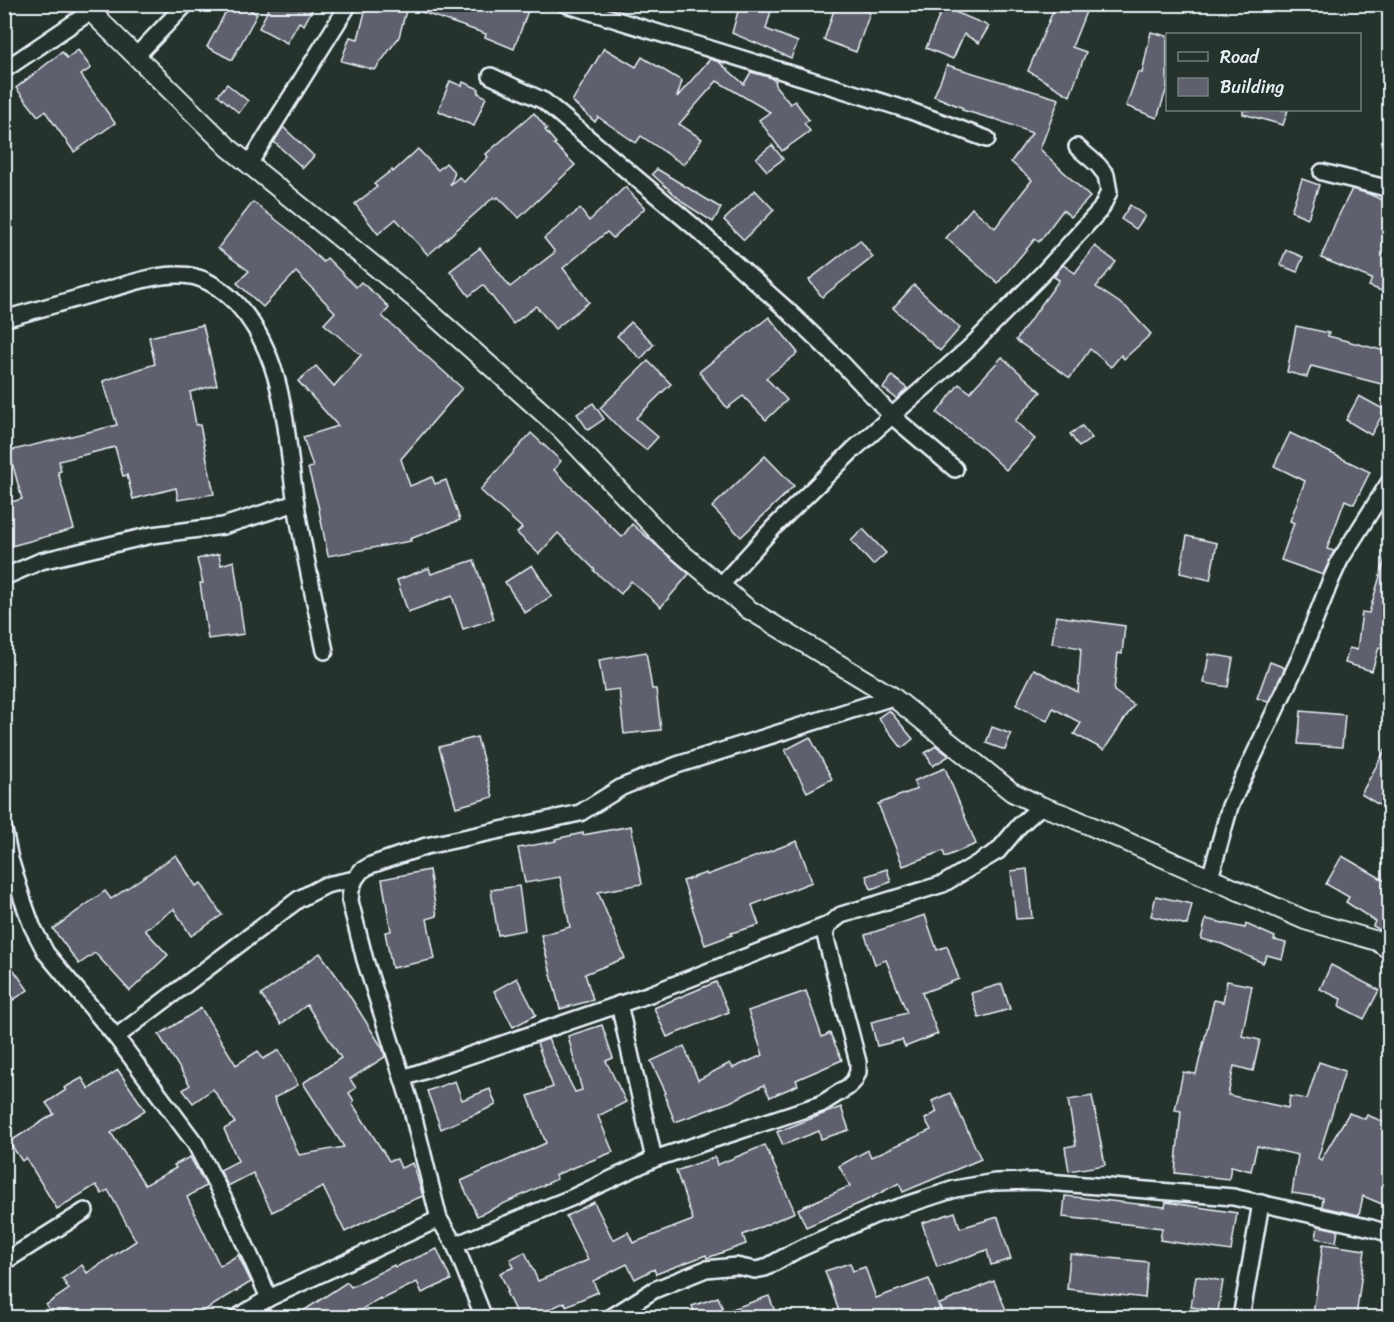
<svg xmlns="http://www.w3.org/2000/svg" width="1394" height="1322" font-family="Sriracha,sans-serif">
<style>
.building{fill:#5f606d;stroke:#e8f1f8;stroke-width:1.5}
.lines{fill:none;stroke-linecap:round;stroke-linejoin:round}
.minor-casing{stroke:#e8f1f8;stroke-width:20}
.tertiary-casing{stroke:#e8f1f8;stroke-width:22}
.minor{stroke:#26332d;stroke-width:15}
.tertiary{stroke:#26332d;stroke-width:18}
</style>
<rect width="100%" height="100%" fill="#26332d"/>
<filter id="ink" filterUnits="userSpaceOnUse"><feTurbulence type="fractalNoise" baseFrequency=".0167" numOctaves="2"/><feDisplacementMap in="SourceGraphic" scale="12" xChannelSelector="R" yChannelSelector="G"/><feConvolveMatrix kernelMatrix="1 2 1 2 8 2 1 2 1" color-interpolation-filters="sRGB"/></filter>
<g filter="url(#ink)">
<g class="building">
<path d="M 230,4 L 241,4 L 257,14 L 232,60 L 207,47 Z"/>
<path d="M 271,4 L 315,4 L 304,25 L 299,22 L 287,43 L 259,28 Z"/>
<path d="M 367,4 L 519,4 L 529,8 L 514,49 L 485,37 L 486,34 L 407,7 L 399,37 L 375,70 L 341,61 L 350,37 L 358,39 Z"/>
<path d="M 740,4 L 773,4 L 766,29 L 798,42 L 791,58 L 732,33 Z"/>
<path d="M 836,4 L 846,4 L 870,13 L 856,52 L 824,40 Z"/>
<path d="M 1056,4 L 1089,4 L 1072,47 L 1086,52 L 1070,96 L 1028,71 Z"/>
<path d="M 943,7 L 989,26 L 979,43 L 964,34 L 953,59 L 926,48 Z"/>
<path d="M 1151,32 L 1167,36 L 1167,88 L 1157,118 L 1126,106 L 1138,72 L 1142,73 Z"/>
<path d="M 604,48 L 636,67 L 642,57 L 682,81 L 677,97 L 710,59 L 719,62 L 744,84 L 751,72 L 769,77 L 776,81 L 775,85 L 790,104 L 795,101 L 809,120 L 804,123 L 810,131 L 782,151 L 759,120 L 770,112 L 717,81 L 679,124 L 702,139 L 684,165 L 641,136 L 636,143 L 598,117 L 595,122 L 572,101 Z"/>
<path d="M 78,50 L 91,68 L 81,75 L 115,123 L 74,152 L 45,111 L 38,116 L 16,88 L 62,52 L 67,58 Z"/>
<path d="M 947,65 L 1059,99 L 1040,149 L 1090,197 L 1071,217 L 1063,210 L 1039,242 L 1035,239 L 998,283 L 946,238 L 972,208 L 995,228 L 1032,180 L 1011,162 L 1032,133 L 993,118 L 993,119 L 962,110 L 963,108 L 934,96 Z"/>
<path d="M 450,81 L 462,86 L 463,82 L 479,89 L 478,93 L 486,97 L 474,126 L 438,111 Z"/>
<path d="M 227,84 L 248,101 L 239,113 L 218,95 Z"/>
<path d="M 1243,110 L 1288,110 L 1283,125 L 1243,114 Z"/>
<path d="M 534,113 L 547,129 L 545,130 L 556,143 L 554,144 L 575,165 L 519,218 L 498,197 L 496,199 L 494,197 L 428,255 L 396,219 L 378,234 L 355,204 L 377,187 L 374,184 L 392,170 L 393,172 L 418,149 L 438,170 L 446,163 L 455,173 L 450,185 L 459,177 L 464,182 L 488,157 L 486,154 Z"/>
<path d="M 283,127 L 314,156 L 303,168 L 274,142 Z"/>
<path d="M 772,145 L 783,159 L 767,171 L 756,158 Z"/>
<path d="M 657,169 L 721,208 L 713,222 L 685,204 L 652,174 Z"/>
<path d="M 1302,179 L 1319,185 L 1308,218 L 1291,211 Z"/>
<path d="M 625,187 L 645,208 L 613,238 L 607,232 L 563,268 L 589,302 L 555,329 L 536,306 L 513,324 L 483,285 L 469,296 L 450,271 L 480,248 L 510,287 L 555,252 L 544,238 L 580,209 L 589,221 Z"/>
<path d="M 1352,189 L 1369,194 L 1389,203 L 1389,239 L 1384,254 L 1389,257 L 1389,294 L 1369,286 L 1372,279 L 1321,258 L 1336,221 Z"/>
<path d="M 755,190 L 774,210 L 744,240 L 724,220 Z"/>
<path d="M 253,202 L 293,233 L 323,262 L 327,258 L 356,287 L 361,282 L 383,301 L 389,308 L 382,316 L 462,388 L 401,459 L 410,486 L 432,477 L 435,484 L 446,480 L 460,520 L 410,539 L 411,541 L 328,556 L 318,505 L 308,468 L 313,467 L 303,437 L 338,426 L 298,381 L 316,366 L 334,386 L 361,355 L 324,324 L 335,312 L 296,272 L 263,307 L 237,283 L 249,271 L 218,248 Z"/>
<path d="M 1130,205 L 1145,216 L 1136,229 L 1121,219 Z"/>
<path d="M 860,240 L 873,257 L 822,297 L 809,280 Z"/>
<path d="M 1095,246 L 1116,262 L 1096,287 L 1126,307 L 1151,334 L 1124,359 L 1121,355 L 1111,367 L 1090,349 L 1070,378 L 1016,340 L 1059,280 L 1054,277 L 1060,268 L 1063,265 L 1075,273 Z"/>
<path d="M 1286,250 L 1303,257 L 1297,272 L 1280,265 Z"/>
<path d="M 914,285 L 960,328 L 940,351 L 893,308 Z"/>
<path d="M 769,317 L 798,353 L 766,378 L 787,400 L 766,420 L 743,396 L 727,408 L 699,372 Z"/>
<path d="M 631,322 L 654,344 L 641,359 L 617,336 Z"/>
<path d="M 203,325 L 217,385 L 190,392 L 196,425 L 200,425 L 214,494 L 178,500 L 176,488 L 133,499 L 127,475 L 123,476 L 115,447 L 59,461 L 61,471 L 58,472 L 74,529 L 4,548 L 4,504 L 22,499 L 9,451 L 117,425 L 103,381 L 155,364 L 149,337 Z"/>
<path d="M 1296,326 L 1329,333 L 1328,336 L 1389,352 L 1389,386 L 1311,366 L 1307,377 L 1287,372 Z"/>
<path d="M 1002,357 L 1041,392 L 1015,421 L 1035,439 L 1006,470 L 985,450 L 937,413 L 959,384 L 970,392 Z"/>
<path d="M 648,361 L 671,384 L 636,418 L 658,437 L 646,450 L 622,431 L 600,408 Z"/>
<path d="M 892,376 L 907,388 L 897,399 L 883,388 Z"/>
<path d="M 1359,396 L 1385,410 L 1371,435 L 1346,420 Z"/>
<path d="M 593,403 L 604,419 L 588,430 L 577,414 Z"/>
<path d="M 1082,426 L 1092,438 L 1079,447 L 1070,434 Z"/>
<path d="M 531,433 L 561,461 L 554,470 L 622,537 L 632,524 L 689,574 L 661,607 L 631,581 L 621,594 L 594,571 L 595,570 L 558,533 L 539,554 L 517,533 L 522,528 L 480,490 Z"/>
<path d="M 1290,433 L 1370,472 L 1354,504 L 1345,500 L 1327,549 L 1334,551 L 1323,575 L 1281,560 L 1294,523 L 1290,521 L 1305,481 L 1274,466 Z"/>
<path d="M 765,456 L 794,486 L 741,537 L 712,507 Z"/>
<path d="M 863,529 L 886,553 L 873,565 L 851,541 Z"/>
<path d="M 1187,536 L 1217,543 L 1210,580 L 1180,573 Z"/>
<path d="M 219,554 L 221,565 L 234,561 L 244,634 L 208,639 L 200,583 L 203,583 L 197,559 Z"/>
<path d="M 1386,556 L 1389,556 L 1389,649 L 1379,647 L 1372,671 L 1345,663 L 1349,648 L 1357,650 L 1362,612 L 1369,613 Z"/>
<path d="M 474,560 L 494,619 L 463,629 L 452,596 L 408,612 L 397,580 L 429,568 L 431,574 Z"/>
<path d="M 532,565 L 552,596 L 525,613 L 505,582 Z"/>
<path d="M 1056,616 L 1125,626 L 1122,654 L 1118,653 L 1114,691 L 1134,705 L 1104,750 L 1074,734 L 1081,723 L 1053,708 L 1047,721 L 1016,705 L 1034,669 L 1078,692 L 1081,648 L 1052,643 Z"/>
<path d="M 646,652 L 652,689 L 656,689 L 661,730 L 624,734 L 619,689 L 604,691 L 599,660 Z"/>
<path d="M 1209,654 L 1233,658 L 1228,687 L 1204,683 Z"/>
<path d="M 1270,662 L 1285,668 L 1268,702 L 1257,698 Z"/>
<path d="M 889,710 L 913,739 L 902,748 L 878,718 Z"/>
<path d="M 1301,711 L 1345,715 L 1342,747 L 1298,744 Z"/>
<path d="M 992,727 L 1011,734 L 1005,750 L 986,743 Z"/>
<path d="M 477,737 L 493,797 L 456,807 L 439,747 Z"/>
<path d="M 810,737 L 832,779 L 807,792 L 785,750 Z"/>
<path d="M 1389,743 L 1389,811 L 1361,794 Z"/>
<path d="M 936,746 L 949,756 L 933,766 L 925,753 Z"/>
<path d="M 945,768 L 976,844 L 945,857 L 943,851 L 903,866 L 878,804 L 917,789 L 914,781 Z"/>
<path d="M 631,826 L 642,884 L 598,892 L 625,958 L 585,974 L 593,1000 L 560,1009 L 541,935 L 570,927 L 560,877 L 525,883 L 518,848 L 556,841 L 555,839 L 583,833 L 583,835 Z"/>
<path d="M 797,841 L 812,882 L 752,905 L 759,925 L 731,933 L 732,935 L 705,945 L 683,881 L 706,873 L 707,875 Z"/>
<path d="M 176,855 L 196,886 L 201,883 L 222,915 L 191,936 L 174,909 L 145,930 L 168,955 L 130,991 L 95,953 L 79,964 L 53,929 L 105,891 L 111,899 Z"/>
<path d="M 1342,856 L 1389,883 L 1389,935 L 1373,926 L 1375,921 L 1346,902 L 1349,897 L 1326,884 Z"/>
<path d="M 887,869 L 891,882 L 871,889 L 866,876 Z"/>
<path d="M 1027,869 L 1032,918 L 1016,919 L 1011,871 Z"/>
<path d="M 429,870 L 437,916 L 427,919 L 435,959 L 392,968 L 385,932 L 391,931 L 382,879 Z"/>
<path d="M 519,886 L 525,930 L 498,935 L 491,890 Z"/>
<path d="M 1156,896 L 1192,904 L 1187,925 L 1151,916 Z"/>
<path d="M 925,915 L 937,950 L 947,946 L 959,979 L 922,993 L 938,1034 L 905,1047 L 902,1040 L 877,1046 L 871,1022 L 907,1013 L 886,960 L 875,964 L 865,935 Z"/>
<path d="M 1206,919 L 1245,928 L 1246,924 L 1275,937 L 1274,940 L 1286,943 L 1282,959 L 1267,955 L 1263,963 L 1222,944 L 1201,939 Z"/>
<path d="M 320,953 L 341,982 L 383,1049 L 385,1057 L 350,1079 L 356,1088 L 349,1093 L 354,1101 L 352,1103 L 389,1161 L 397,1159 L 401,1168 L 413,1163 L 423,1196 L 388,1210 L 345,1232 L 323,1187 L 272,1212 L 253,1173 L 228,1186 L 220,1170 L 238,1161 L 224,1129 L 235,1123 L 213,1089 L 193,1103 L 183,1090 L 190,1085 L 159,1035 L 201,1008 L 236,1065 L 258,1051 L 263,1059 L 279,1050 L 298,1085 L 274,1098 L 299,1155 L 344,1147 L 303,1083 L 341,1058 L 307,1005 L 281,1024 L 261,995 Z"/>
<path d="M 4,956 L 28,990 L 4,1006 Z"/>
<path d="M 1331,965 L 1379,990 L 1364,1019 L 1339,1006 L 1341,999 L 1320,989 Z"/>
<path d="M 517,978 L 536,1015 L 513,1027 L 494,991 Z"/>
<path d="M 1227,981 L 1252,986 L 1242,1036 L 1260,1040 L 1253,1071 L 1234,1066 L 1228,1095 L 1288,1108 L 1290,1096 L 1307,1099 L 1319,1062 L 1345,1071 L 1318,1158 L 1321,1160 L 1349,1113 L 1365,1119 L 1367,1115 L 1389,1124 L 1389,1207 L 1363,1196 L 1359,1215 L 1322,1207 L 1323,1198 L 1292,1193 L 1298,1155 L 1257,1146 L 1251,1171 L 1231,1166 L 1229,1179 L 1175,1173 L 1181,1111 L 1175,1110 L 1183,1072 L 1196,1074 L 1214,1000 L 1223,1002 Z"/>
<path d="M 716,982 L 729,1012 L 667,1037 L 654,1008 Z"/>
<path d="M 1002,984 L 1010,1009 L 979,1018 L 971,993 Z"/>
<path d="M 806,991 L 822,1037 L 830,1033 L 842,1060 L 796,1080 L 798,1085 L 770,1097 L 764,1085 L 730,1102 L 675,1122 L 664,1094 L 666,1093 L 651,1061 L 684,1046 L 698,1080 L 730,1063 L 733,1068 L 763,1055 L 748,1011 Z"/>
<path d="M 602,1025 L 613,1058 L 606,1061 L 626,1102 L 598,1116 L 613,1152 L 555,1175 L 557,1179 L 477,1216 L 461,1181 L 546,1143 L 528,1096 L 553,1087 L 537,1043 L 548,1039 L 575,1092 L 582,1090 L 568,1036 Z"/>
<path d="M 118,1070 L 145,1110 L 111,1133 L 145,1185 L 176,1168 L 174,1165 L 190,1157 L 206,1186 L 187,1197 L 220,1266 L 238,1255 L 251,1282 L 194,1317 L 54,1317 L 46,1305 L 69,1289 L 62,1279 L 82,1265 L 87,1273 L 136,1241 L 108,1190 L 102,1194 L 96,1185 L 57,1209 L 26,1158 L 22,1161 L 9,1142 L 54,1114 L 46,1103 L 66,1090 L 64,1088 L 82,1078 L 89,1089 Z"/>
<path d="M 455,1081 L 462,1100 L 490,1089 L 496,1105 L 441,1129 L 427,1091 Z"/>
<path d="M 950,1093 L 981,1159 L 903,1192 L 899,1183 L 865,1201 L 806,1227 L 798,1209 L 850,1186 L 839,1166 L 868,1150 L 871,1157 L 931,1130 L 925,1119 L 937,1112 L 932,1101 Z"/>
<path d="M 1092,1096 L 1105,1165 L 1069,1171 L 1065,1147 L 1076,1145 L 1068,1100 Z"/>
<path d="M 841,1107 L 849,1130 L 821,1139 L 819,1131 L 783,1145 L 777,1132 Z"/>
<path d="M 765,1145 L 795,1212 L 743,1235 L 746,1244 L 707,1258 L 706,1255 L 656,1274 L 654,1269 L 635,1279 L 627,1264 L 593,1281 L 598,1292 L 566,1306 L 565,1302 L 533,1317 L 518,1317 L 506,1292 L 508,1291 L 500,1273 L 514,1267 L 510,1259 L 525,1252 L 538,1281 L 588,1260 L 566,1216 L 594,1202 L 613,1240 L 628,1232 L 633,1243 L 693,1220 L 676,1171 L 715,1157 L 717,1165 Z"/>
<path d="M 1065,1196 L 1165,1207 L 1166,1202 L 1237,1213 L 1231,1251 L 1160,1240 L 1162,1228 L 1063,1217 Z"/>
<path d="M 955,1212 L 960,1228 L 998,1217 L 1011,1259 L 991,1265 L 987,1250 L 937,1267 L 922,1223 Z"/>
<path d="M 1318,1226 L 1338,1230 L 1336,1242 L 1316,1238 Z"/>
<path d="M 1323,1244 L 1365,1250 L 1356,1317 L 1313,1315 Z"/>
<path d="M 437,1249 L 451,1280 L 422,1293 L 417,1282 L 381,1300 L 380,1298 L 350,1317 L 294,1317 L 347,1282 L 351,1287 L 394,1265 L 395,1267 Z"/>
<path d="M 1070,1254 L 1148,1262 L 1145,1298 L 1067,1289 Z"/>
<path d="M 850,1263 L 853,1271 L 865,1267 L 876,1298 L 929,1279 L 941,1313 L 928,1317 L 894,1317 L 892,1312 L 876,1317 L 841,1317 L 825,1271 Z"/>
<path d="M 1196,1276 L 1223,1281 L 1218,1311 L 1191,1307 Z"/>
<path d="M 994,1281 L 1006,1310 L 1001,1312 L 1003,1317 L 942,1317 L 940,1304 Z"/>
<path d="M 769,1296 L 777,1317 L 696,1317 L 692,1306 L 718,1297 L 724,1312 Z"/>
</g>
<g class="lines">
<defs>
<g id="minor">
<path d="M 565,4 L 908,110 L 987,139"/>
<path d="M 136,56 L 186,4"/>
<path d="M 4,70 L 90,12"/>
<path d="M 491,76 L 544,101 L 692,225 L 786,309 L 838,359 L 891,415 L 955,469"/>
<path d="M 249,164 L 349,4"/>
<path d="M 1322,172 L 1390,189"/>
<path d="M 4,319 C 40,309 75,299 110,289 C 132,283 157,274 181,275 C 202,275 221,288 236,303 C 287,358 285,434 296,504 C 304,553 315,602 325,651"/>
<path d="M 4,577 L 41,561 L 152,535 L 223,526 L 296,503"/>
<path d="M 720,586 L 774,527 L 853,450 L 968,349 L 1044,272 L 1101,209 L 1109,192 L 1106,175 L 1098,165 L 1077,147"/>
<path d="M 4,830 L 10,859 L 23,901 L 32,926 L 46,953 L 116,1037 L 195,1143 L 230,1211 L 269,1298"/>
<path d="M 1210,878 L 1230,806 L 1300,658 L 1330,582 L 1340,560 L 1390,481"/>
<path d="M 619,1004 L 654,1159"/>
<path d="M 116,1037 L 299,899 L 326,885 L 355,879"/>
<path d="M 403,1078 L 650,994 L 828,925"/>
<path d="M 455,1245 L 571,1198 L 654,1159 L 821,1104 L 848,1087 L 854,1081 L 858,1072 L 858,1062 L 825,935 L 828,925 L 841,915 L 943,884 L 998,851 L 1019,826 L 1041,806"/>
<path d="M 4,1262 L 85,1211"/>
<path d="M 236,1318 L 269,1298 L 439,1219"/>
<path d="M 484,1318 L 455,1245 L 439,1219 L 410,1102 L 365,960 L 350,901 L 351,890 L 355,879 L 361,871 L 371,865 L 426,846 L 580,813 L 622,787 L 677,765 L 893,697"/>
<path d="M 610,1318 L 654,1290 L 706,1269 L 736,1266 L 755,1270 L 765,1268 L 795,1251 L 875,1215 L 955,1189 L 995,1182 L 1035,1181 L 1233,1197 L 1371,1228 L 1390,1234"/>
<path d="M 1241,1318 L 1261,1203"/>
</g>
<path id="tertiary" d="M 83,4 L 229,148 L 414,298 L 560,428 L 667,541 L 748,609 L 893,697 L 1012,792 L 1041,806 L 1066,815 L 1305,920 L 1377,941 L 1390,950"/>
</defs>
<use href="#minor" class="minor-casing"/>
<use href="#tertiary" class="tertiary-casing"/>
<use href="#minor" class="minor"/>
<use href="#tertiary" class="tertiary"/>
</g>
</g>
<rect width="1394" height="1322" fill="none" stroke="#26332d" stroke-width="24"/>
<rect x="12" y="12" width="1370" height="1298" fill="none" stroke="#e8f1f8" stroke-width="2" filter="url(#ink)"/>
<rect x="1166" y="33" width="195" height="78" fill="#26332d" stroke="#747f7e" stroke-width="1.5"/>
<rect x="1178" y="52" width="30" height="9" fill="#26332d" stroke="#747f7e" stroke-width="1.5"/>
<text x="1220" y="63" font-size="18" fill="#e8f1f8">Road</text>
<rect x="1178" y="78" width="30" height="18" fill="#5f606d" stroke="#747f7e" stroke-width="1.5"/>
<text x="1220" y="93" font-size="18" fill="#e8f1f8">Building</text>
</svg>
